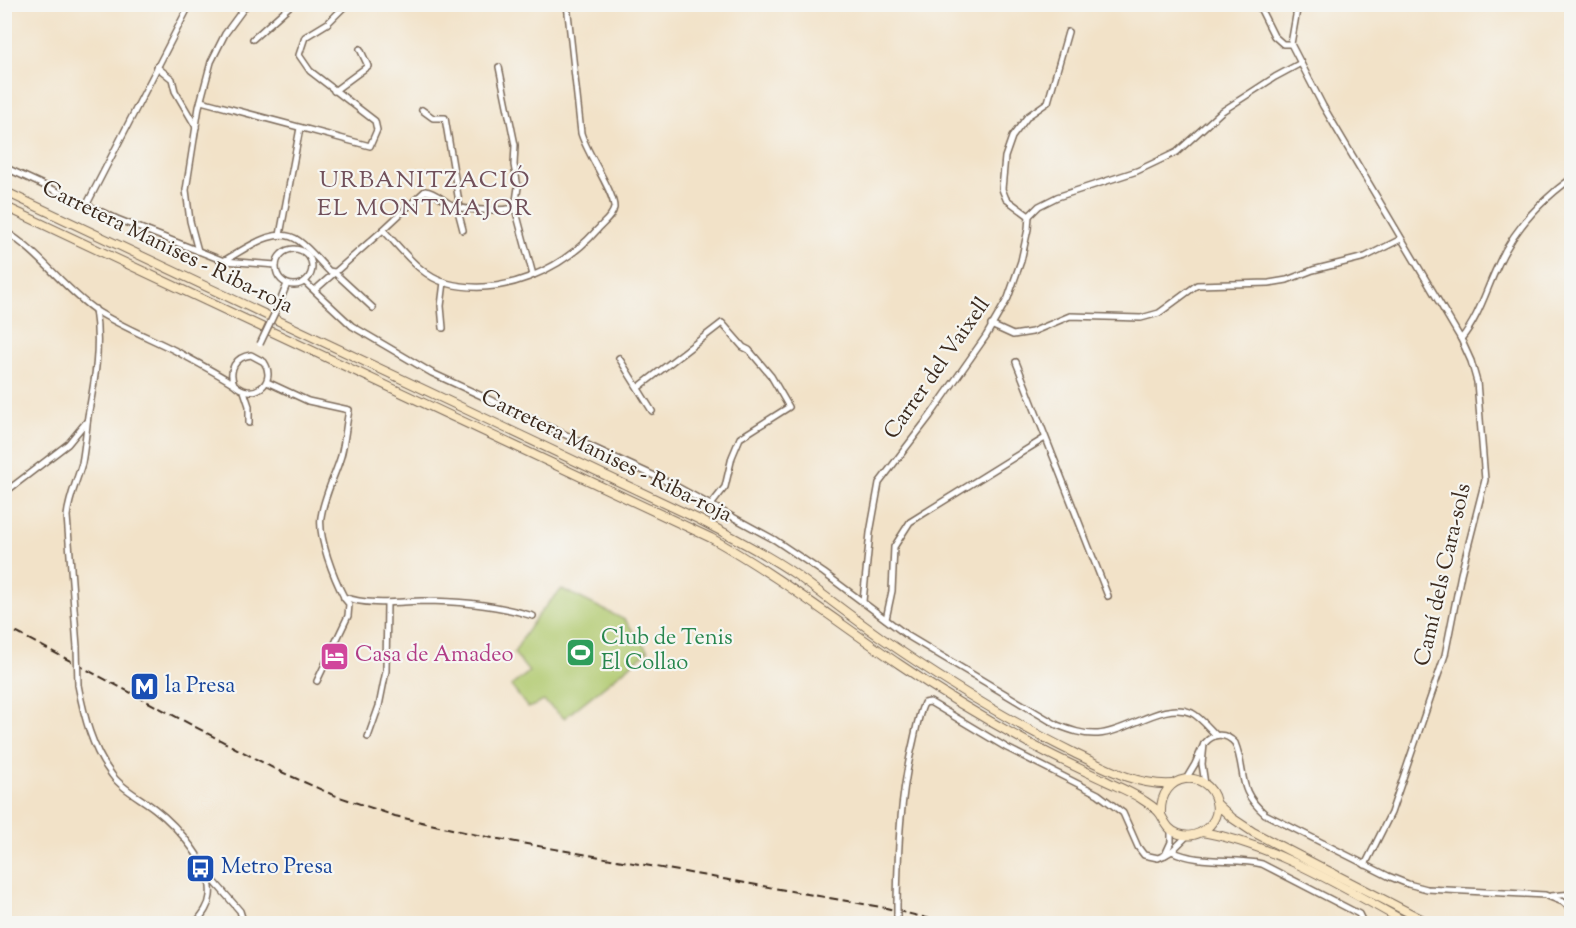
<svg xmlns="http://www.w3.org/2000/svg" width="1576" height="928" font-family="'Sorts Mill Goudy',serif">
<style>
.green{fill:#b0c96e;stroke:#767a46;stroke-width:1.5}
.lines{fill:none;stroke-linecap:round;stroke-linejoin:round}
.street-casing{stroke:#7b6a5a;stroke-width:8}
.secondary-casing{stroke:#7b6a5a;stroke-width:10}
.street{stroke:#fff;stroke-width:5}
.secondary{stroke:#fae7c3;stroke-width:8}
.rail{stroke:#3b2a1e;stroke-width:2;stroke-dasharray:9 4.5;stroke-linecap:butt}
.street-bridge-casing{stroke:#7b6a5a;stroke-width:8;stroke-linecap:butt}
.street-bridge{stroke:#fff;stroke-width:5}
.labels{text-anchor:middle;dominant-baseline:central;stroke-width:4.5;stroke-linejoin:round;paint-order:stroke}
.street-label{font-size:22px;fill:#3b2a1e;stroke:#f6f6f2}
.leisure-label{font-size:22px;fill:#27864d;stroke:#f6f6f2;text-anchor:start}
.hotel-label{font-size:22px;fill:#b23c85;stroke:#f6f6f2;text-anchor:start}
.transit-label{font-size:22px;fill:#164399;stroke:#f6f6f2;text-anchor:start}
.neighbourhood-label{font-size:24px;letter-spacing:1.5px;fill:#71505a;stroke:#f6f6f2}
</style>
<rect width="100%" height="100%" fill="#f6f6f2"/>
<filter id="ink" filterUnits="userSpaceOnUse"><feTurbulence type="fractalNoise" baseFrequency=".0167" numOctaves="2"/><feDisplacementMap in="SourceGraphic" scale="12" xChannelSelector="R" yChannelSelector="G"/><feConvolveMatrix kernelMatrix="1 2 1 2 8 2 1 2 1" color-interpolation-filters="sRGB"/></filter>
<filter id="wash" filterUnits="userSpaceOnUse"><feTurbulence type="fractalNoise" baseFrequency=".008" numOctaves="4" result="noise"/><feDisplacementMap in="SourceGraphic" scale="24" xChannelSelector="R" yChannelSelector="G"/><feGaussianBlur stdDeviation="1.35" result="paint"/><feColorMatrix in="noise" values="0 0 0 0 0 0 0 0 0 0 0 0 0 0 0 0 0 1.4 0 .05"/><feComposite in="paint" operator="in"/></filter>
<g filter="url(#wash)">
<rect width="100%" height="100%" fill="#f2e2c8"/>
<path class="green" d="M 562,589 L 625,620 L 648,651 L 564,718 L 544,701 L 528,708 L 511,686 L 529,672 L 514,653 C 527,628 541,609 562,589 Z"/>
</g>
<g filter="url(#ink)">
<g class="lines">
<defs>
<g id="street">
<path d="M 1258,4 L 1274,36 L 1283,44 L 1291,44"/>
<path d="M 1298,4 L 1291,44 L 1323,106 L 1461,339 L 1471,361 L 1477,382 L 1485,480 L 1461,574 L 1445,655 L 1391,813 L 1365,865"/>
<path d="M 253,39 L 292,4"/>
<path d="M 157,67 L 172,79 L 175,91 L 196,127"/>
<path d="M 499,67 L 515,145 L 514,165 L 518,187 L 515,208 L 533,275"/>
<path d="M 334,91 L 368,66 L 360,49"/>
<path d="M 201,101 L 370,146 L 377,130 L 375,121 L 310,71 L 299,55 L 305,37 L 328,23 L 347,4"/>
<path d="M 422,110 L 433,118 L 445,118 L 460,208"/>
<path d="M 4,167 L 117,219 L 224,261 L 276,265"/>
<path d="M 87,204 L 190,4"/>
<path d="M 457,207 L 463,230"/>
<path d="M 1029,216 L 1006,199 L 1002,189 L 1005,157 L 1012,137 L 1028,116 L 1048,102 L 1068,32"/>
<path d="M 383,230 L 425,191 C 436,192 444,202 454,206 C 467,211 502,211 515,208"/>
<path d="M 4,231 C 39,251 62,287 95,310 C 120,326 148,337 174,350 C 194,361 215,372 234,384 C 252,402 278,383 264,362 L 251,355 C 235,357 228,370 234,384"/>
<path d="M 280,235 L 300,128"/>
<circle cx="294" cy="267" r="18"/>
<path d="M 198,251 L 190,221 L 186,190 L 199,107 L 211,62 L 225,34 L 247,4"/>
<path d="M 225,260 C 246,249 276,224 299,241 C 310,249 319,261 329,271 L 334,272 L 373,308"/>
<path d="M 305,282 L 352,326 L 432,373 L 672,484 L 775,540 L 824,573 L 908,636 L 1057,725 C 1070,730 1083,735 1098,734 C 1128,732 1164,700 1192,713 C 1200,717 1209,728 1216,735"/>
<path d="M 315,290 L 383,230 C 401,248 420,276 446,283 C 501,298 562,270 598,229 C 603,223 613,216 614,208 C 615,193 586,152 581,133 L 567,4"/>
<path d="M 279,304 L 287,284"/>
<path d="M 991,325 L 1013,335 L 1032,332 L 1070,316 L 1141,318 L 1159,313 L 1197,285 L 1269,283 L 1287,280 L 1313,270 L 1365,257 L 1401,239"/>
<path d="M 443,328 L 441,306 L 444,282"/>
<path d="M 1461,339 C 1479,317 1486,290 1498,265 C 1514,229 1540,201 1572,178"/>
<path d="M 619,358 L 652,411"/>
<path d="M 1016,362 L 1108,596"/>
<path d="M 267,382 L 308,401 L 349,410 C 346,425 345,441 341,456 C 335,476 324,496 321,517 C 318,538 334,578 344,597 C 369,606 396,602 422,601 C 459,601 498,605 533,616"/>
<path d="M 639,387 L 722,323 L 743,347 L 749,350 L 771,376 L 789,407 L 740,438 L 732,457 L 725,487 L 711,505"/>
<path d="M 244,391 L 249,406 L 249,423"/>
<path d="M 4,493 L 68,444 L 87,421"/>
<path d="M 863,601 L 870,533 L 879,483 L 930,416 L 986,336 L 1008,298 L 1021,261 L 1028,229 L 1029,216 L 1039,206 L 1057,197 L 1137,171 L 1177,152 L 1221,112 L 1275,77 L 1301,63"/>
<path d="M 886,619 L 892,591 L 894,547 L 910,522 L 1045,438"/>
<path d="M 77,647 L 67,516 C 69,497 77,481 82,463 C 85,447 86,432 88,416 C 95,380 101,346 95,309"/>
<path d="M 317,681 L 348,616 L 349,604 L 344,598"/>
<path d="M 78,685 C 84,716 92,749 112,775 C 122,789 141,798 155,809 C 176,825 214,867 210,896 C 209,907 202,915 195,924"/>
<path d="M 368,737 L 379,706 L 386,671 L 387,603"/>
<path d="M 1204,744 C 1213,733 1225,732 1235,743 C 1247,773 1236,789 1265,814 L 1388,876 L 1408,884 L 1427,889 L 1545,895 L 1563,902 L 1572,910"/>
<path d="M 1186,779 L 1195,764 L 1204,744 L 1202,764 L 1205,784"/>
<path d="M 1171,830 L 1171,842 L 1165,855 L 1172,851 L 1187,836"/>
<path d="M 1172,851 C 1196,864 1235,858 1262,864 L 1359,914 L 1362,920 L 1362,924"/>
<path d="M 207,873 L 240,911 L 244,924"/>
<path d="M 1551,896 L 1572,894"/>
<path d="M 897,903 C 898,849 900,796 913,743 C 916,730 918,716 924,703 L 930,702 L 1007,748 L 1098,794 L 1123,813 L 1138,847 L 1144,855 L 1158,858 L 1165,855"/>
<path d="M 897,924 L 897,914"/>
</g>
<g id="secondary">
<path d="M 4,191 L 700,520 C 732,537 765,553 795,574 C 824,595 853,618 883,639 C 944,681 1007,720 1074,753 C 1105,768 1137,786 1172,784"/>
<path d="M 4,206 L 711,538 C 777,575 836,621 899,664 C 940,692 983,718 1027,742 C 1052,756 1078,768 1104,780 C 1116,786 1129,791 1140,798 C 1147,803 1157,808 1161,815 C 1166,824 1169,831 1179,834 C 1199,841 1221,822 1216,802 C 1209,768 1159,771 1161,814"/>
<path d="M 1217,804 L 1232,818 L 1253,832 L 1431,924"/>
<path d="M 1202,832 C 1273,844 1346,889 1409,924"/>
</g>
</defs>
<use href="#street" class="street-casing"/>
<use href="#secondary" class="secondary-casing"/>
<use href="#street" class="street"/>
<use href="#secondary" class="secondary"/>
<path class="rail" d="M 4,626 L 277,770 L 331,794 L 395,816 L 482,836 L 886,908 L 951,924"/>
<defs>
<g id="street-bridge">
<path d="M 260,344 L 279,304"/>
<path d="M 77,647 L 78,685"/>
<path d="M 897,914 L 897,903"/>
</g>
</defs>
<use href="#street-bridge" class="street-bridge-casing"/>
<use href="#street-bridge" class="street-bridge"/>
</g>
</g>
<defs>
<symbol id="stadium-square" viewBox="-11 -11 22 22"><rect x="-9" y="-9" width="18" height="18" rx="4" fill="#2e9e5b" stroke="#f6f6f2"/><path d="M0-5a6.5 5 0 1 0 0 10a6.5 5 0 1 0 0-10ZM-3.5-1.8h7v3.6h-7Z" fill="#fff"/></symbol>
<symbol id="hotel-square" viewBox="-11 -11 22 22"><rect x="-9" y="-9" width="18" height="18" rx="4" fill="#d1479c" stroke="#f6f6f2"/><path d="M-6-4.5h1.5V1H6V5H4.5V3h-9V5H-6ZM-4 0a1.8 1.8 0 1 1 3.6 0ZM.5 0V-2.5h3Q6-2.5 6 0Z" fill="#fff"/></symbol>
<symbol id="metro-square" viewBox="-11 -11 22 22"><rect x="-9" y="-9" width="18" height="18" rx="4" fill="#1a4fb4" stroke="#f6f6f2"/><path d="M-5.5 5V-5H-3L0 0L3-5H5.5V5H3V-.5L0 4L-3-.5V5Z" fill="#fff"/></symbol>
<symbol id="bus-square" viewBox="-11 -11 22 22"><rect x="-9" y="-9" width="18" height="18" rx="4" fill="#1a4fb4" stroke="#f6f6f2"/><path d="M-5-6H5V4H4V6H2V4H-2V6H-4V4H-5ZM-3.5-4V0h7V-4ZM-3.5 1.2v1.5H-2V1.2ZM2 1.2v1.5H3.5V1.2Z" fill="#fff"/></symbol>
</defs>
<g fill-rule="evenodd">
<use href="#stadium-square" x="564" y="636" width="33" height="33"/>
<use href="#hotel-square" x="318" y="640" width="33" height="33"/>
<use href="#metro-square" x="128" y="670" width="33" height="33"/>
<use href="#bus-square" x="184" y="852" width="33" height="33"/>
</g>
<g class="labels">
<g class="street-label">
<text transform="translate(167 248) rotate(26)">Carretera Manises - Riba-roja</text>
<text transform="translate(938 369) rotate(-55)">Carrer del Vaixell</text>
<text transform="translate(606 457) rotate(26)">Carretera Manises - Riba-roja</text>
<text transform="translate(1444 575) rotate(-77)">Camí dels Cara-sols</text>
</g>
<g class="leisure-label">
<text x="601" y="639">Club de Tenis<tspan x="601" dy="25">El Collao</tspan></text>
</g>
<g class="hotel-label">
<text x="355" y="656">Casa de Amadeo</text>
</g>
<g class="transit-label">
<text x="165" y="687">la Presa</text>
<text x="221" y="868">Metro Presa</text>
</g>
<g class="neighbourhood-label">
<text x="425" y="181">URBANITZACIÓ<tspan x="425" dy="28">EL MONTMAJOR</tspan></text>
</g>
</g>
<rect width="1576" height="928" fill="none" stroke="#f6f6f2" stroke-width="24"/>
</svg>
